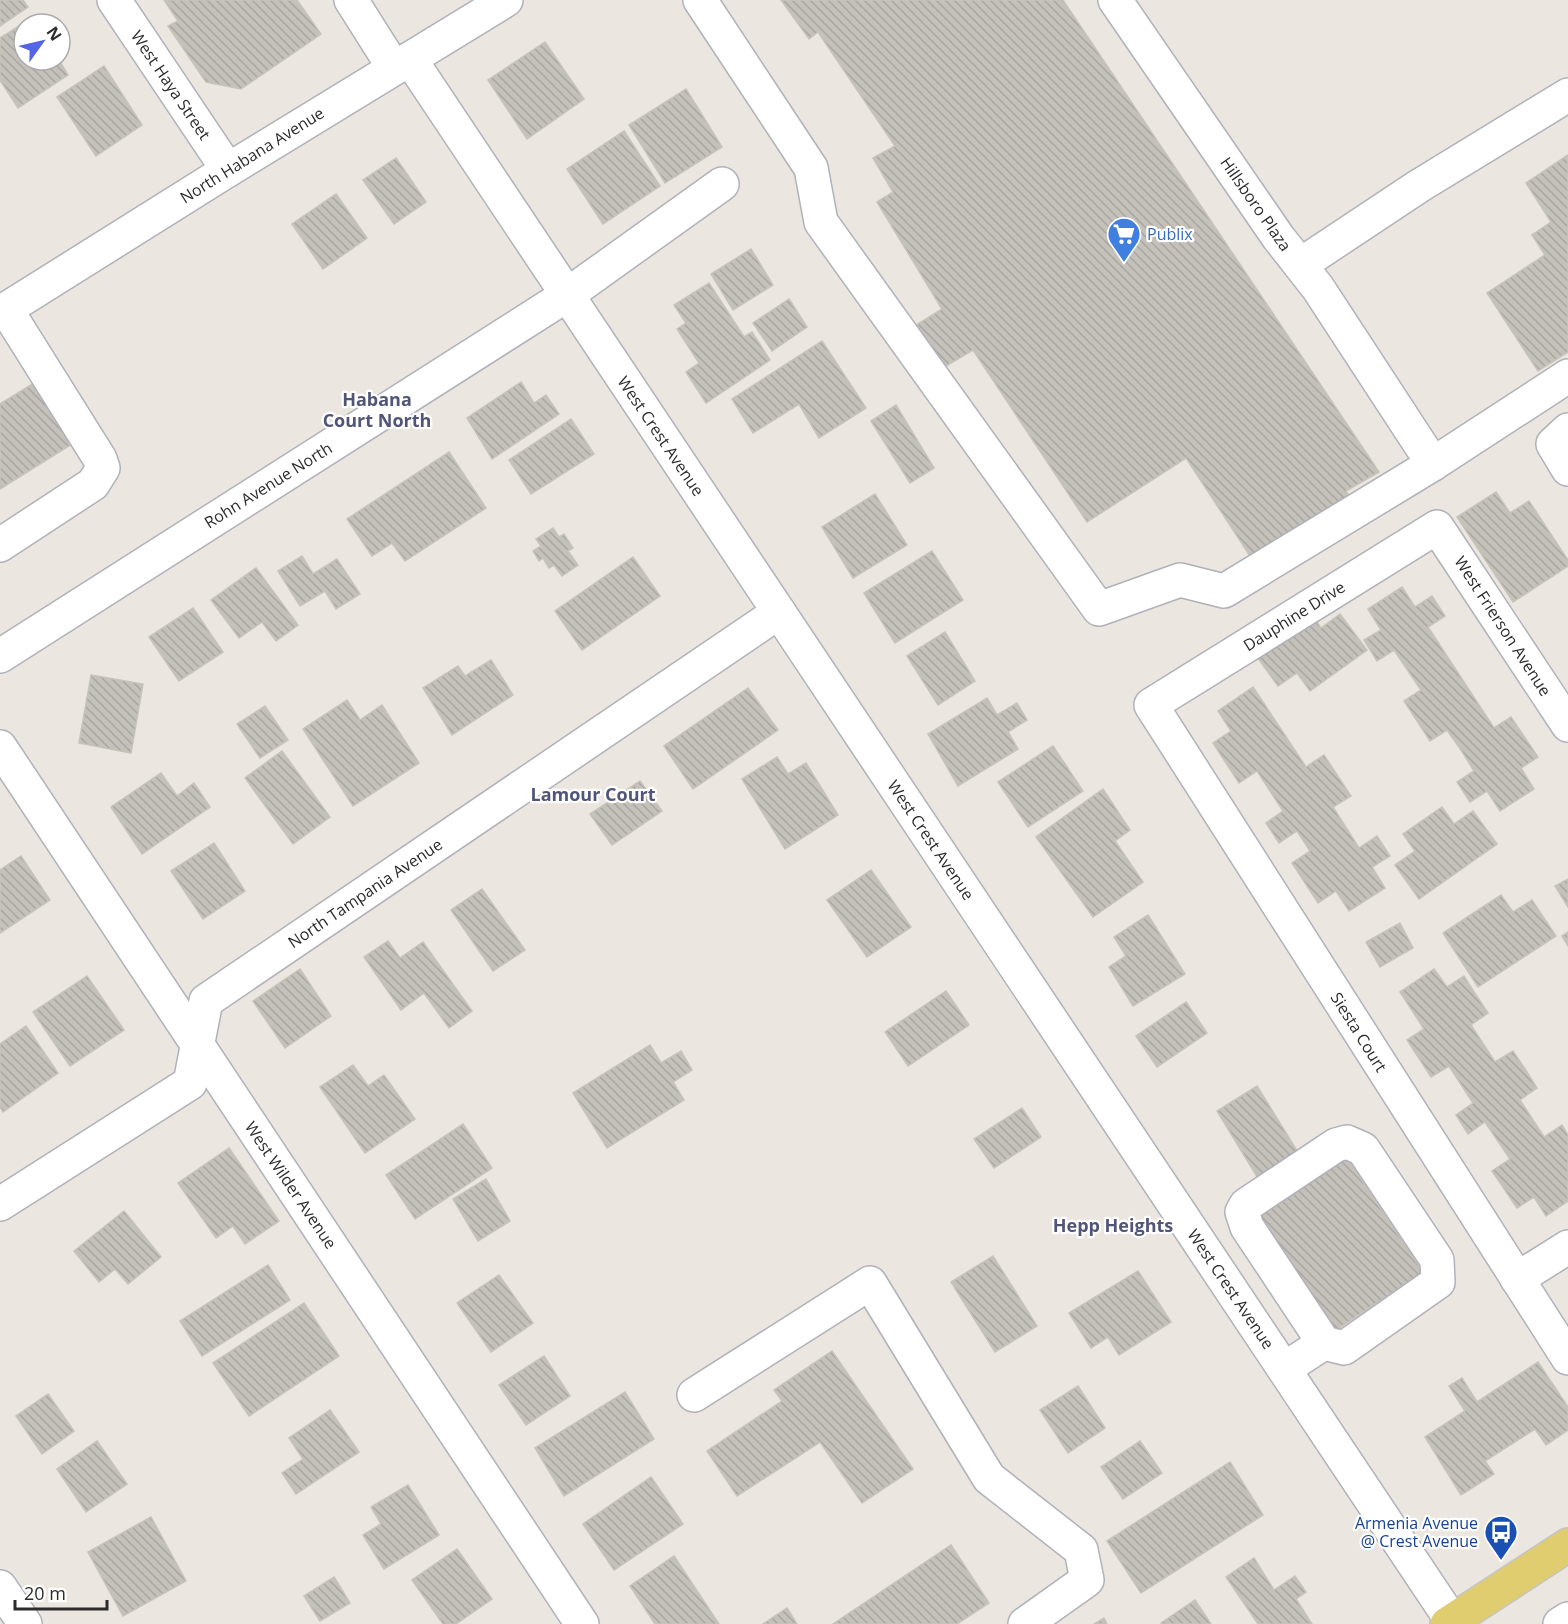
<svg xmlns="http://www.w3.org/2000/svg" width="1568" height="1624" font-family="'Open Sans',sans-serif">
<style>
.building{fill:url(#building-back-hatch);stroke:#c7c3b9;stroke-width:1.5}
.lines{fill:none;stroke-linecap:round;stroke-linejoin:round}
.minor-casing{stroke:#b0b1ba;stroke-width:36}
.major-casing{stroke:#c4c4c4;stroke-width:36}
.minor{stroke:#fff;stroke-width:33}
.major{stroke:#e0cd70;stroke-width:33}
.labels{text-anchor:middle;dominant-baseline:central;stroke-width:4.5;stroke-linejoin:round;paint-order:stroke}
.street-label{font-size:16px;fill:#2c2c2c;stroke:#fff}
.shop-label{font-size:16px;fill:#366cbe;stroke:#fff;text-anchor:start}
.transit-label{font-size:16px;fill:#164399;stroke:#fff;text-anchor:end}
.neighbourhood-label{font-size:18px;font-weight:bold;fill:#515577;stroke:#fff}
</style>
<defs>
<pattern id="building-back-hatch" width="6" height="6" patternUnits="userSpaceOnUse" patternTransform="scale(1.5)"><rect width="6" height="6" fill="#c4c1bb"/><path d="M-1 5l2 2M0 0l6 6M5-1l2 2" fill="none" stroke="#a9a6a1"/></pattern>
</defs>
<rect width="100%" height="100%" fill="#ebe7e0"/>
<g class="building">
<path d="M 0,0 L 23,0 L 28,7 L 0,26 Z"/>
<path d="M 164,0 L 297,0 L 321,34 L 241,89 L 206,82 L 168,26 L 178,21 Z"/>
<path d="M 781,0 L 1063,0 L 1379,472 L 1346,491 L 1350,497 L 1252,559 L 1186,458 L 1087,522 L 973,350 L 936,372 L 910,329 L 942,309 L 877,202 L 893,192 L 873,158 L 895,146 L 818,32 L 809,39 Z"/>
<path d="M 32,18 L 36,24 L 24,24 L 24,60 L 59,60 L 68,75 L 18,108 L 0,80 L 0,38 Z"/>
<path d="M 545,42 L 584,99 L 527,139 L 488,80 Z"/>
<path d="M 104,66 L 142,125 L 96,156 L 57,97 Z"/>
<path d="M 686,89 L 722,147 L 665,183 L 629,125 Z"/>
<path d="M 624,131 L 660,186 L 603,224 L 567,169 Z"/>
<path d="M 1568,155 L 1568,352 L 1538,371 L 1487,293 L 1545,255 L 1532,235 L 1551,222 L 1526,183 Z"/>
<path d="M 396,158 L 426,202 L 394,224 L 363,180 Z"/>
<path d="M 336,194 L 367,238 L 323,269 L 292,224 Z"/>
<path d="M 751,249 L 773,285 L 733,310 L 711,274 Z"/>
<path d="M 709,283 L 744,337 L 752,332 L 770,360 L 706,403 L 686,372 L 699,363 L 677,329 L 686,323 L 674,305 Z"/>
<path d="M 789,299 L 807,327 L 772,351 L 753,323 Z"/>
<path d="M 822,341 L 866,408 L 819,438 L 799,404 L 753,433 L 732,399 Z"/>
<path d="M 521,382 L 534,403 L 546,395 L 559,414 L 492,459 L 467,418 Z"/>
<path d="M 34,383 L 72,444 L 0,489 L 0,404 Z"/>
<path d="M 896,405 L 934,468 L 910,483 L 871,421 Z"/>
<path d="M 571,419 L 594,454 L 531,494 L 509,460 Z"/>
<path d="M 449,452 L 486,508 L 405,561 L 392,543 L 372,556 L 347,519 Z"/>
<path d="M 1496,492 L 1510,513 L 1529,501 L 1568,560 L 1568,566 L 1513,602 L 1457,517 Z"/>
<path d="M 875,494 L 907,545 L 853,578 L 822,527 Z"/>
<path d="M 553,528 L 559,537 L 564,534 L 573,548 L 568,551 L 578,565 L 562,576 L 554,565 L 549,568 L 543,558 L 539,561 L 533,551 L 541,546 L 536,539 Z"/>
<path d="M 932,551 L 963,600 L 895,643 L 864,593 Z"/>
<path d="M 302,556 L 313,574 L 337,559 L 360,594 L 336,609 L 325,591 L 300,606 L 278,571 Z"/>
<path d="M 633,557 L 660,596 L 582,650 L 555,611 Z"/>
<path d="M 256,568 L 298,625 L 276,641 L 262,622 L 239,638 L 211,600 Z"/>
<path d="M 1402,587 L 1415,607 L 1432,596 L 1445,616 L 1428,627 L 1494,728 L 1511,717 L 1538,757 L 1521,768 L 1534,789 L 1500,811 L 1487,791 L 1470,802 L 1457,782 L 1474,771 L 1461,750 L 1447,730 L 1430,741 L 1404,701 L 1421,690 L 1394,650 L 1377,661 L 1364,640 L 1381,630 L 1368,609 Z"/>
<path d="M 193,608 L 223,652 L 179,681 L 149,637 Z"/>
<path d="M 1308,609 L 1321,628 L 1340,614 L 1367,650 L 1310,691 L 1297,673 L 1278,686 L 1252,650 Z"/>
<path d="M 945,632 L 975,681 L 938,705 L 907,656 Z"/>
<path d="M 491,660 L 513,695 L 452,735 L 423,688 L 458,666 L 465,676 Z"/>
<path d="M 91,675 L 143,684 L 131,753 L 79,743 Z"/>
<path d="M 1253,687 L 1306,767 L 1324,755 L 1351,796 L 1333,807 L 1359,848 L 1377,836 L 1390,856 L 1372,867 L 1385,888 L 1349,911 L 1336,891 L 1318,903 L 1292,863 L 1310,851 L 1297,831 L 1279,843 L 1266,823 L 1283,811 L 1257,771 L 1239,783 L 1213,743 L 1231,731 L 1218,711 Z"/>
<path d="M 748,688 L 778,730 L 693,789 L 664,746 Z"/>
<path d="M 987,698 L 997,715 L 1017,703 L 1027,720 L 1008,732 L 1018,749 L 958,786 L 928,734 Z"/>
<path d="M 347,700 L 360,720 L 382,705 L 419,763 L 353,806 L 303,729 Z"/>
<path d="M 265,706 L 288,740 L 260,758 L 237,724 Z"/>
<path d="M 1053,746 L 1083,791 L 1028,827 L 998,782 Z"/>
<path d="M 282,751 L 330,817 L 293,844 L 245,778 Z"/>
<path d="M 777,757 L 788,774 L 806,763 L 838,815 L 785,849 L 742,779 Z"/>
<path d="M 161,773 L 177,796 L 194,783 L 210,807 L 142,854 L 111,807 Z"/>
<path d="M 640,781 L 662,811 L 612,845 L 590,814 Z"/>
<path d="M 1103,789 L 1130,830 L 1115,841 L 1143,882 L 1093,917 L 1036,837 Z"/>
<path d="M 1442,807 L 1454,824 L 1473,811 L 1497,844 L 1419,899 L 1395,865 L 1415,851 L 1403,834 Z"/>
<path d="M 214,843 L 245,891 L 203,919 L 171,871 Z"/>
<path d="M 21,856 L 50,900 L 0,933 L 0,870 Z"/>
<path d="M 871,870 L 911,927 L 867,957 L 827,900 Z"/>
<path d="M 1568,879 L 1568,907 L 1555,886 Z"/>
<path d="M 482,889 L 525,950 L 493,971 L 451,910 Z"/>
<path d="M 1501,895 L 1513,912 L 1532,900 L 1556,936 L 1478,987 L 1443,933 Z"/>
<path d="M 1148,915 L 1185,974 L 1133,1006 L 1109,967 L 1126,956 L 1114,937 Z"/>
<path d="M 1400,923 L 1413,948 L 1380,967 L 1366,942 Z"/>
<path d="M 1568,932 L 1568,946 L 1562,936 Z"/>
<path d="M 388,941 L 400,958 L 423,942 L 472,1011 L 449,1028 L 424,993 L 401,1010 L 364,957 Z"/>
<path d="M 300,969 L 331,1016 L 285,1048 L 253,1001 Z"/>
<path d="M 1434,969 L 1447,987 L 1464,976 L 1476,995 L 1488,1013 L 1471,1025 L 1495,1062 L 1513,1051 L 1525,1069 L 1537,1088 L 1520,1100 L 1544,1137 L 1562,1125 L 1568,1135 L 1568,1201 L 1546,1216 L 1534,1197 L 1517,1208 L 1492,1171 L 1510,1159 L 1485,1122 L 1468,1134 L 1456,1115 L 1473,1103 L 1449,1066 L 1431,1077 L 1407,1040 L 1424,1029 L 1400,992 Z"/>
<path d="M 87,976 L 124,1030 L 70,1066 L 33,1012 Z"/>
<path d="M 946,991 L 969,1025 L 908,1066 L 885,1032 Z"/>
<path d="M 1186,1002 L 1207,1033 L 1157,1067 L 1136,1036 Z"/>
<path d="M 26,1026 L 58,1073 L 3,1112 L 0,1107 L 0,1044 Z"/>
<path d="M 650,1045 L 661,1063 L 681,1051 L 692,1070 L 673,1082 L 684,1100 L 607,1148 L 573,1093 Z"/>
<path d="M 353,1065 L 368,1086 L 384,1075 L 415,1119 L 365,1153 L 320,1087 Z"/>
<path d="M 1257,1086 L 1299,1154 L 1259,1180 L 1217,1111 Z"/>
<path d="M 1022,1108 L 1041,1137 L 994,1168 L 974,1139 Z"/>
<path d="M 463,1124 L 492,1168 L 415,1219 L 386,1175 Z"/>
<path d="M 229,1148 L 279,1221 L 245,1244 L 233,1226 L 216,1238 L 178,1183 Z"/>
<path d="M 1341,1149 L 1423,1272 L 1333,1332 L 1250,1209 Z"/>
<path d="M 486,1179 L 510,1221 L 478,1241 L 453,1199 Z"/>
<path d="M 124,1211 L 161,1257 L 128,1284 L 115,1269 L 99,1282 L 74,1251 Z"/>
<path d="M 993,1256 L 1037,1326 L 995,1352 L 951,1282 Z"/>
<path d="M 268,1265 L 290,1300 L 202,1356 L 180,1321 Z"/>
<path d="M 1138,1271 L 1171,1322 L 1119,1355 L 1108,1337 L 1091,1348 L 1069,1313 Z"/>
<path d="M 499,1275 L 533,1323 L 491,1352 L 457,1303 Z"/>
<path d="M 304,1303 L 339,1356 L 249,1416 L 213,1363 Z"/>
<path d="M 832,1351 L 913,1469 L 862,1503 L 820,1442 L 737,1496 L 707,1451 L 782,1401 L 774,1390 Z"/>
<path d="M 544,1356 L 570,1396 L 526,1425 L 499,1385 Z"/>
<path d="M 1538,1362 L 1568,1407 L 1568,1430 L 1546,1445 L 1535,1429 L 1485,1461 L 1494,1474 L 1461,1495 L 1425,1437 L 1465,1411 L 1449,1386 L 1462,1378 L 1477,1402 Z"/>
<path d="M 1078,1386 L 1105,1428 L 1068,1453 L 1040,1410 Z"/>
<path d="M 625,1392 L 654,1439 L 564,1496 L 535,1448 Z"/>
<path d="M 48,1394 L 74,1431 L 42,1454 L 16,1416 Z"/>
<path d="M 330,1410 L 359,1452 L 296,1494 L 282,1473 L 303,1459 L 289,1438 Z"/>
<path d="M 97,1441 L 127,1484 L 86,1512 L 57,1469 Z"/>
<path d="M 1140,1441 L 1162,1473 L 1123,1499 L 1101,1467 Z"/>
<path d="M 1230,1462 L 1263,1515 L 1141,1593 L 1107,1541 Z"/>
<path d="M 651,1477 L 683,1524 L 614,1570 L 583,1524 Z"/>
<path d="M 408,1485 L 439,1535 L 384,1569 L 363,1535 L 381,1524 L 371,1507 Z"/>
<path d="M 151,1517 L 186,1581 L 123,1616 L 88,1552 Z"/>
<path d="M 951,1545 L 989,1603 L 957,1624 L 833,1624 Z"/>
<path d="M 457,1549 L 492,1599 L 456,1624 L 443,1624 L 412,1580 Z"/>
<path d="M 674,1556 L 719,1624 L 655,1624 L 630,1586 Z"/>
<path d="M 1254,1558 L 1274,1590 L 1295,1576 L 1306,1592 L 1296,1599 L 1312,1624 L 1258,1624 L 1226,1577 Z"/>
<path d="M 334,1577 L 350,1603 L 320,1621 L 304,1596 Z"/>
<path d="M 1195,1600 L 1211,1624 L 1162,1624 L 1161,1623 Z"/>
<path d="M 787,1608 L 797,1624 L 763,1624 Z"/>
<path d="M 1104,1618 L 1107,1624 L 1094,1624 Z"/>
</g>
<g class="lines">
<defs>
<g id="minor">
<path d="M 114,0 L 228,170"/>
<path d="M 351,0 L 394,68"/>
<path d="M 700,0 L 811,168 L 821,222 L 1099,609 L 1180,580 L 1224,591 L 1433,464 L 1568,376"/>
<path d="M 1115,0 L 1278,237 L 1300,265 L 1419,186 L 1568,95"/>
<path d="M 410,59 L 1454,1624"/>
<path d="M 1300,265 L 1318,288 L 1433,464"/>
<path d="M 0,313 L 228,170 L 506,0"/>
<path d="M 1568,430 L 1553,444 L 1568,469"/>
<path d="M 0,545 L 93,484 L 103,468 L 100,459 L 6,309"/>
<path d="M 0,656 L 567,295 L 722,184"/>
<path d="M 1568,725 L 1437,527 L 1151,705 L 1568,1358"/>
<path d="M 0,747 L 582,1624"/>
<path d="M 0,1204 L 190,1083 L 206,1001 L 779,612"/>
<path d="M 1517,1279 L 1568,1247"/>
<path d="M 1284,1369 L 1324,1343 L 1344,1348 L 1438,1282 L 1437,1260 L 1363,1149 L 1347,1142 L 1336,1145 L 1246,1205 L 1242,1212 L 1247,1227 L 1324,1343"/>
<path d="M 694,1395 L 870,1283 L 989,1478 L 1081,1550 L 1087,1580 L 1025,1624"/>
<path d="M 0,1587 L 25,1624"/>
<path d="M 1560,1624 L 1568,1619"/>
</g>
<path id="major" d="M 1447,1624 L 1568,1545"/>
</defs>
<use href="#minor" class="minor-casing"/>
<use href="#major" class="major-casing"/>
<use href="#minor" class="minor"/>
<use href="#major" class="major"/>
</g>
<defs>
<symbol id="supermarket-pin" viewBox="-11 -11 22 30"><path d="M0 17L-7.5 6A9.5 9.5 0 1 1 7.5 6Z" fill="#3f7fe0" stroke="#fff"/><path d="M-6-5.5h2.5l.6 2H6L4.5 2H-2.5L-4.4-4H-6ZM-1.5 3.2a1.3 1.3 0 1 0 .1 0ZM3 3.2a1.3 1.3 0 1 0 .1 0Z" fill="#fff"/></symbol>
<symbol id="bus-pin" viewBox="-11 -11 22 30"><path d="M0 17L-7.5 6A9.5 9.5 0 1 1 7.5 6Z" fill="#1a4fb4" stroke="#fff"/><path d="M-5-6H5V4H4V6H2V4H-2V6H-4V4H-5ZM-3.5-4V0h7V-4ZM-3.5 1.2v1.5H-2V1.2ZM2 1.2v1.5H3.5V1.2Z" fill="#fff"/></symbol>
</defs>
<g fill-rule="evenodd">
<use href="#supermarket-pin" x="1105" y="215" width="38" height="52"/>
<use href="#bus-pin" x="1482" y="1513" width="38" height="52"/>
</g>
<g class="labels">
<g class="street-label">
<text transform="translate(171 85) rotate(56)">West Haya Street</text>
<text transform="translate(252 155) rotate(-32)">North Habana Avenue</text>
<text transform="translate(1256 204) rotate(55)">Hillsboro Plaza</text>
<text transform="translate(661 436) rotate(56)">West Crest Avenue</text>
<text transform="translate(268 485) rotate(-32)">Rohn Avenue North</text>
<text transform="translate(1294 616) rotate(-32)">Dauphine Drive</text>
<text transform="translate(1503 626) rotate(57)">West Frierson Avenue</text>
<text transform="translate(931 840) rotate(56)">West Crest Avenue</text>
<text transform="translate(365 893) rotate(-34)">North Tampania Avenue</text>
<text transform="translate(1359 1032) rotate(58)">Siesta Court</text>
<text transform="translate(291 1185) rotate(56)">West Wilder Avenue</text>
<text transform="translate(1231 1289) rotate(56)">West Crest Avenue</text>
</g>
<g class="shop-label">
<text x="1147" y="234">Publix</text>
</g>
<g class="transit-label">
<text x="1478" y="1523">Armenia Avenue<tspan x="1478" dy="18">@ Crest Avenue</tspan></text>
</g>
<g class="neighbourhood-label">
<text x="377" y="399">Habana<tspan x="377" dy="21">Court North</tspan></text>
<text x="593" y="794">Lamour Court</text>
<text x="1113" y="1225">Hepp Heights</text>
</g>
</g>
<g transform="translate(42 42) rotate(56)"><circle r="28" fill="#ffffff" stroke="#ababab" stroke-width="1.5"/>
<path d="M0-4.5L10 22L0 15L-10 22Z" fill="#5365e5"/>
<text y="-9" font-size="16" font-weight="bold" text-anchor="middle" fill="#2c2c2c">N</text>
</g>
<path d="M15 1600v9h92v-9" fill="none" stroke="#2c2c2c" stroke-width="3"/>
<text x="24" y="1600" font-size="18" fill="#2c2c2c" stroke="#ffffff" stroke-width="4.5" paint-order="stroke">20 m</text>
</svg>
